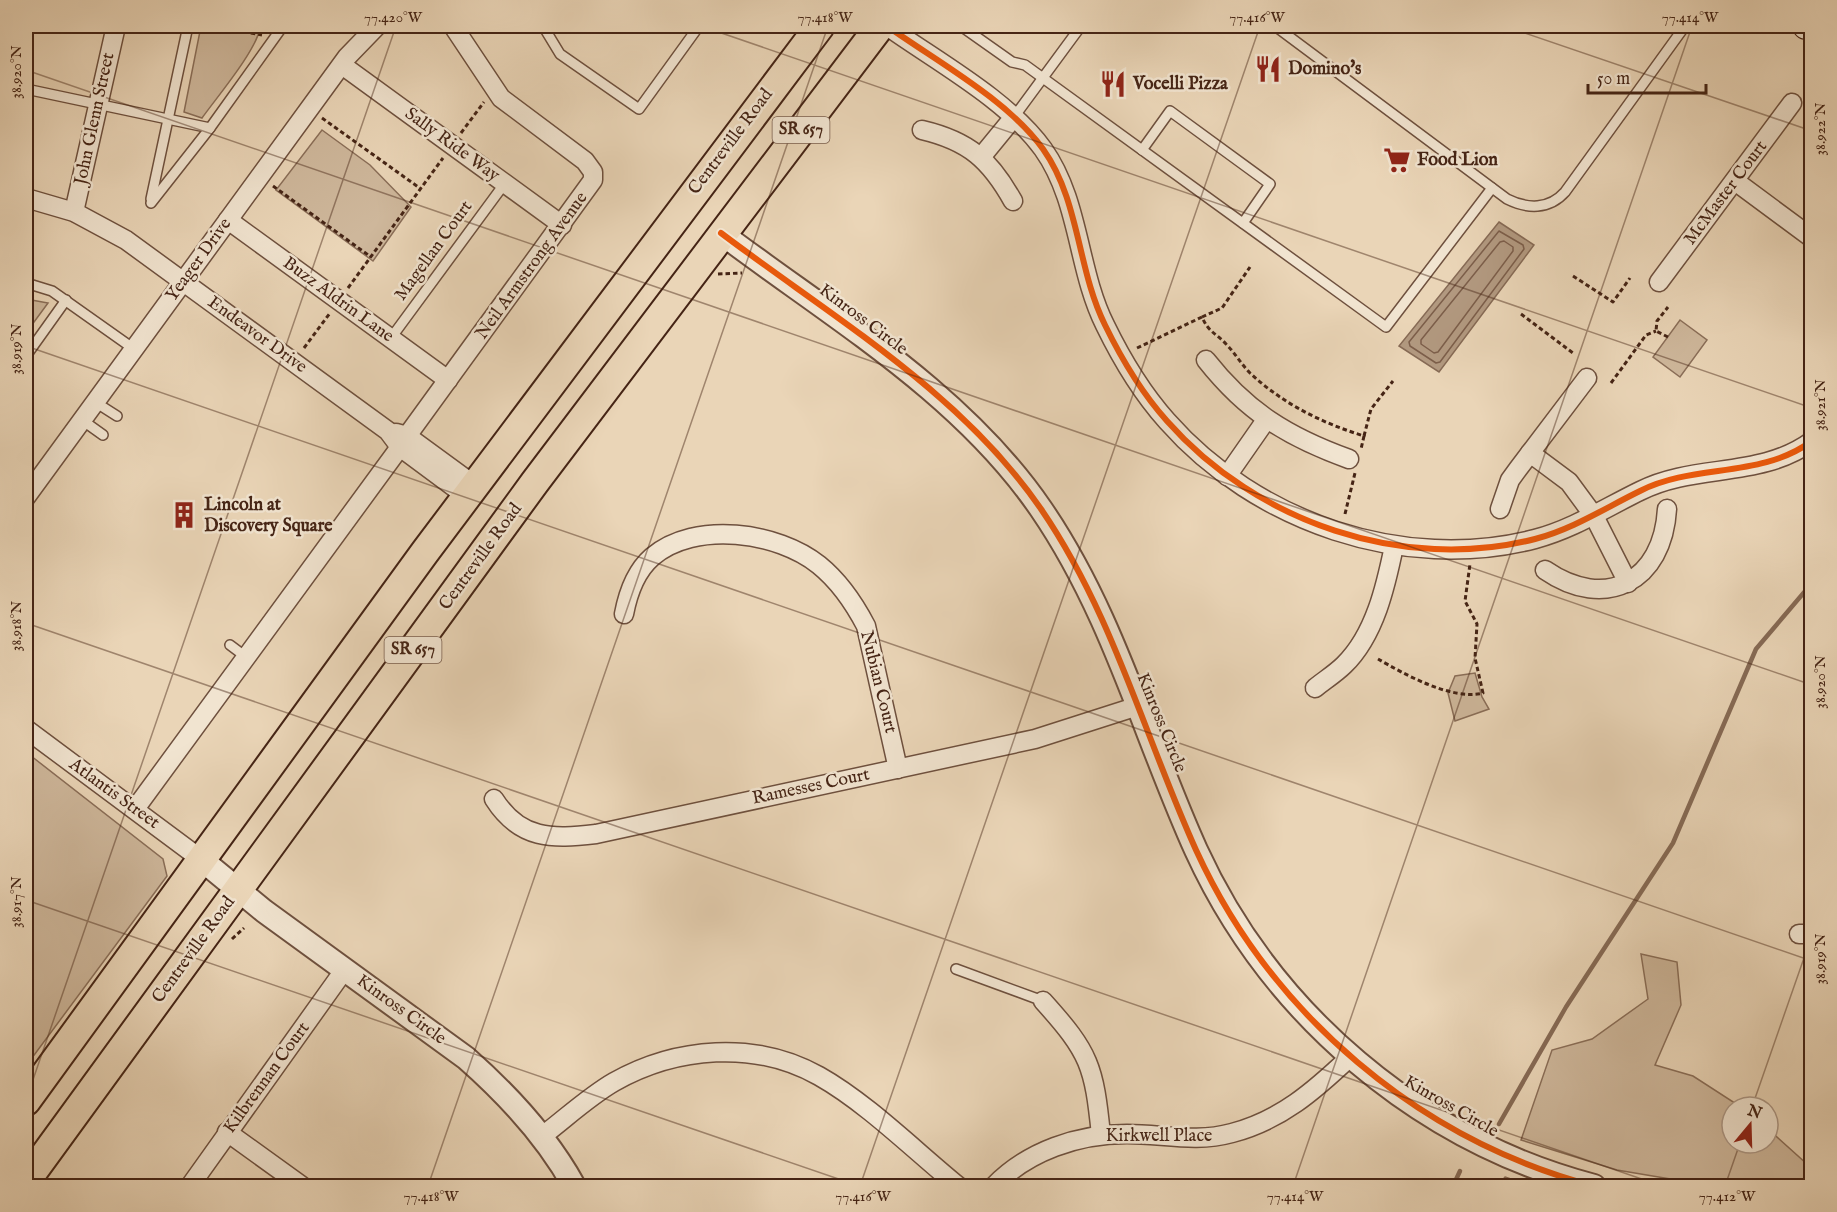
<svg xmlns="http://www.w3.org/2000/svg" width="1837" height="1212" font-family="'IM FELL English',serif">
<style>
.green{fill:#ceb79b;stroke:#8a6e58;stroke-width:1.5}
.water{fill:#b29980;stroke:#866a55;stroke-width:1.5}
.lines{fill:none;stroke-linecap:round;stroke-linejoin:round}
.shore{stroke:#7c5e4a;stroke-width:1.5}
.stream{stroke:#866a55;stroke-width:4.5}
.service-casing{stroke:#6e503e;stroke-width:12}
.minor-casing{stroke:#6e503e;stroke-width:21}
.tertiary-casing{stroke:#6e503e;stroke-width:26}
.secondary-casing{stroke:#452415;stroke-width:28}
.primary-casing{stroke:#452415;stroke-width:32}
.path{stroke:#452415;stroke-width:3;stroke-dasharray:4.5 3;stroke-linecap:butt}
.service{stroke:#f1e4d0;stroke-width:9}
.minor{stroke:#f1e4d0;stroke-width:18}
.tertiary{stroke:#f1e4d0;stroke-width:22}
.secondary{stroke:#f1e4d0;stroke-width:26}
.primary{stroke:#ead5b7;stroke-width:28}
.cycleway-casing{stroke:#f1e4d0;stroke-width:10}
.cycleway{stroke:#e8590c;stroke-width:6}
.ticks{fill:none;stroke:#452415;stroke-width:1.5;stroke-opacity:0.45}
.labels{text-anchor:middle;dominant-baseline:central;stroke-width:5;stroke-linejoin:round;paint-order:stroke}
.shield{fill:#f1e4d0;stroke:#795e4d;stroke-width:1.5}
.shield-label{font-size:16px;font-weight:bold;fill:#452415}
.poi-label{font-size:18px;font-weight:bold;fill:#452415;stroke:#f1e4d0;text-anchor:start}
.street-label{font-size:18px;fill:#452415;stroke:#f1e4d0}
.neatline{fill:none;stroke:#452415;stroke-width:2}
.ticks-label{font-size:15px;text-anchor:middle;fill:#452415}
</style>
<rect width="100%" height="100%" fill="#ead5b7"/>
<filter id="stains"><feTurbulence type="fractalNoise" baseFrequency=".00333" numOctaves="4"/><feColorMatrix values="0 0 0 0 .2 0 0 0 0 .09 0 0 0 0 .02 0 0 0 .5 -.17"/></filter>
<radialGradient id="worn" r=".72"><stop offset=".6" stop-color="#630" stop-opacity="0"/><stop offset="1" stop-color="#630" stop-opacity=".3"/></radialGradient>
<g class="green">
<path d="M 201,26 L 260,28 C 256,51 217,97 202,118 L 184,112 Z"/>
<path d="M 322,130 L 370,165 L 411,207 L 373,261 L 276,190 Z"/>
<path d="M 26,299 L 48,303 L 26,333 Z"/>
<path d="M 1680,320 L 1707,340 L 1680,377 L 1653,357 Z"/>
<path d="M 1475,673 L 1482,697 L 1489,709 L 1455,721 L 1448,693 L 1455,676 Z"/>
<path d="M 26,752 L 163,859 L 167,876 L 26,1066 Z"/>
<path d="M 1641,954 L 1677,962 L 1681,1005 L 1655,1065 L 1693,1076 L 1741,1107 L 1732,1107 L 1732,1143 L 1768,1143 L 1768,1129 L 1808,1165 L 1801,1186 L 1712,1186 L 1617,1170 L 1521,1140 L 1552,1050 L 1592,1039 L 1648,999 Z"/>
<path d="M 1505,1177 L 1532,1186 L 1497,1186 Z"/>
</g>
<path class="water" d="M 1499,222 L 1534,245 L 1439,372 L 1399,346 Z"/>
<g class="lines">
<g class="shore">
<path d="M 1499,231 L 1523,245 L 1524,249 L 1440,362 L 1436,363 L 1410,346 L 1409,342 Z"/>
<path d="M 1504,241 L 1513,247 L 1513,251 L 1438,352 L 1434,353 L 1421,344 L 1421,340 L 1500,242 Z"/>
</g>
<g class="stream">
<path d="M 1499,1124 L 1566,1007 L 1673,843 L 1756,649 L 1812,583"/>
<path d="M 1453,1186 L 1460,1171"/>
</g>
<defs>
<g id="service">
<path d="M 543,26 L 560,54 L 639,109 L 699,26"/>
<path d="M 961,26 L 1012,62 L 1025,65 L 1386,327 L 1492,188"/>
<path d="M 1275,26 L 1507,199 C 1527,209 1549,210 1565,192 L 1685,26"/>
<path d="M 26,89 L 210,128"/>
<path d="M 1014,117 L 1081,26"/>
<path d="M 1142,150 L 1170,111 L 1270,184 L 1243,223"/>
<path d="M 151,199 L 188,26"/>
<path d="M 151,203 L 210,128 L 283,26"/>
<path d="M 26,283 L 52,291 L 134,349"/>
<path d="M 391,338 L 505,183"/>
<path d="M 26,356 L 66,300"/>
<path d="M 95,402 L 117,416"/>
<path d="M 82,420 L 103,435"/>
<path d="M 230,645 L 246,657"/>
<path d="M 956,969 L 1043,1001"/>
</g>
<g id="minor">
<path d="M 887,26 C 936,61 1008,100 1043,149 C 1080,201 1077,269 1105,325 C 1122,360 1141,392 1167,421 C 1256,522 1403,573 1535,539 C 1573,529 1605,508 1640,491 C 1695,463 1760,479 1812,441"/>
<path d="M 342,65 L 562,225"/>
<path d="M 922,130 C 969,141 990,160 1013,201"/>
<path d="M 982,156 L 1014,117"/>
<path d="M 1735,181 L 1812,238"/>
<path d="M 26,198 L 74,212 L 126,240 L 388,431 L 400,447 L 466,496"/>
<path d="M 74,212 L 116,26"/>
<path d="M 228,220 L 448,380"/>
<path d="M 1659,282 L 1792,103"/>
<path d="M 1206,360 C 1247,412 1288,437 1349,459"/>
<path d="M 396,433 L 407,436 L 474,485"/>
<path d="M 407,436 L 593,180 L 593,172 L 585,161 L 501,98 L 453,26"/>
<path d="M 1530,453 L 1569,482 L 1594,516 L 1628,583"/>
<path d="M 1227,476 L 1266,420"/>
<path d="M 26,497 L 347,57 L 377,26"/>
<path d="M 1500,509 L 1510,480 L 1518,469 L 1587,378"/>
<path d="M 1545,570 C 1606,612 1663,581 1667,509"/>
<path d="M 624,614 C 628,593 636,571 652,557 C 695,520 778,532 819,565 C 840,582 854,603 866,626 L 898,769"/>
<path d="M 1315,688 C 1325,680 1336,673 1344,665 C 1375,635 1386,585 1394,546"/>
<path d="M 26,729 L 202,860"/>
<path d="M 494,799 C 520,840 552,839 596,834 L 1035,739 L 1138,706"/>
<path d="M 135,809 L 400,447"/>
<path d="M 1799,934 L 1812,934"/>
<path d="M 1043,1001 C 1090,1053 1094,1066 1101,1135"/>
<path d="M 227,1132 L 302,1186"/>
<path d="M 541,1137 C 565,1119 588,1097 614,1082 C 676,1047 755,1040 819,1076 C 867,1103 915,1151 958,1186"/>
<path d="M 190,1186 L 345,969"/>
<path d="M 994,1186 C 1028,1151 1078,1134 1127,1134 C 1163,1134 1196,1143 1232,1133 C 1281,1120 1314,1091 1350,1057"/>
</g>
<g id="tertiary">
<path d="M 721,233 C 832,317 961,392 1041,509 C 1113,614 1144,735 1196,850 C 1271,1014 1419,1140 1594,1186"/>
<path d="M 202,860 L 264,911 L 466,1058 C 508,1095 547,1137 574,1186"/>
</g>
<path id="secondary" d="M 1806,26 L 1812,27"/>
<g id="primary">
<path d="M 26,1101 L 425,552 L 820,26"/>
<path d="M 26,1181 L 535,482 L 880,26"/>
</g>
</defs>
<use href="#service" class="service-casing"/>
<use href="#minor" class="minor-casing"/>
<use href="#tertiary" class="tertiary-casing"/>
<use href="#secondary" class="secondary-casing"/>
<use href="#primary" class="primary-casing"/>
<g class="path">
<path d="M 214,26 L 262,35"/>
<path d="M 322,118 L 421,189"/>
<path d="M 461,133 L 484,102"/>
<path d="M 273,186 L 371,257"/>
<path d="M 718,274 L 742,273"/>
<path d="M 1573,276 L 1613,302 L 1630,278"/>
<path d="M 348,288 L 443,158"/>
<path d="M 1521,314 L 1573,353"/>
<path d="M 1202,317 L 1222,308 L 1250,267"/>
<path d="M 1668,337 L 1656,331 L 1657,321 L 1668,307"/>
<path d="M 304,348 L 330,313"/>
<path d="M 1137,348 L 1202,317 C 1209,333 1216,333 1226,344 C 1235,353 1241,364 1250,373 C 1283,404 1322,423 1364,436 L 1361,449"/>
<path d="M 1611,383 L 1646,335 L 1656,331"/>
<path d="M 1364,436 L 1371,409 L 1393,381"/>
<path d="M 1345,514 L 1355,473"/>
<path d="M 1378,659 C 1404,674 1452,701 1483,693 L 1475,658 L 1477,624 L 1465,601 L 1470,564"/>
<path d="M 232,939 L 244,928"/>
</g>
<use href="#service" class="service"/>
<use href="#minor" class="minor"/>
<use href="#tertiary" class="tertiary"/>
<use href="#secondary" class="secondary"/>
<use href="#primary" class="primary"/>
<defs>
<g id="cycleway">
<path d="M 887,26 C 936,61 1008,100 1043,149 C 1080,201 1077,269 1105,325 C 1122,360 1141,392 1167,421 C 1256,522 1403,573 1535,539 C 1573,529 1605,508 1640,491 C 1695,463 1760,479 1812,441"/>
<path d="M 721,233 C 832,317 961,392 1041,509 C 1113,614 1144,735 1196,850 C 1271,1014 1419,1140 1594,1186"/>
</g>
</defs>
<use href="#cycleway" class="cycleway-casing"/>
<use href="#cycleway" class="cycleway"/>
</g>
<path class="ticks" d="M 701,26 L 1812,408M 1504,26 L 1812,131M 26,70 L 1812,685M 26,346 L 1812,961M 26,623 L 1662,1186M 26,900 L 859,1186M 26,1100 L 396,26M 1752,1107 L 1812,935M 26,1176 L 55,1186M 428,1186 L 828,26M 860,1186 L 1260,26M 1293,1186 L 1692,26M 1725,1186 L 1740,1143"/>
<defs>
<symbol id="restaurant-bare" viewBox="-9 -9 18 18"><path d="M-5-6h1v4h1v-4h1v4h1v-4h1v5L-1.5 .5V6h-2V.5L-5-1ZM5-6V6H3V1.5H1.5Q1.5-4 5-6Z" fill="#8f2418" stroke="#f1e4d0" stroke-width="2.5" paint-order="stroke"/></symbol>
<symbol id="supermarket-bare" viewBox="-9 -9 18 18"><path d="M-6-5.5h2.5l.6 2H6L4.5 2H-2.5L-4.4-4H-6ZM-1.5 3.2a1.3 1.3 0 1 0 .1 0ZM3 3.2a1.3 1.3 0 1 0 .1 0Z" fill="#8f2418" stroke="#f1e4d0" stroke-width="2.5" paint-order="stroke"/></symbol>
<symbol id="building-bare" viewBox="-9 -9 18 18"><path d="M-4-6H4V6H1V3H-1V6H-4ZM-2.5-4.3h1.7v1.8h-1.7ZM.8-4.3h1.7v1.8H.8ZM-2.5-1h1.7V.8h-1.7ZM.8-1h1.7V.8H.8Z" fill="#8f2418" stroke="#f1e4d0" stroke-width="2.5" paint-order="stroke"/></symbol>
</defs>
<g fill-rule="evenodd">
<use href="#restaurant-bare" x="1249" y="50" width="38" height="38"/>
<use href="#restaurant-bare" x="1094" y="65" width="38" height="38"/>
<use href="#supermarket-bare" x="1378" y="141" width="38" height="38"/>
<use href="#building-bare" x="165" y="496" width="38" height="38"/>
</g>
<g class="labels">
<g class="shield">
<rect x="772.5" y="117" width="57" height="26" rx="4.5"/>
<rect x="384.5" y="637" width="57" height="26" rx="4.5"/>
</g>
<g class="shield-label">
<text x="801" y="130">SR 657</text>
<text x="413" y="650">SR 657</text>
</g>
<g class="poi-label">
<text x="1288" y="69">Domino's</text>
<text x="1133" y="84">Vocelli Pizza</text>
<text x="1417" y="160">Food Lion</text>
<text x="204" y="505">Lincoln at<tspan x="204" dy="21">Discovery Square</tspan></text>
</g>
<g class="street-label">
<text transform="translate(95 119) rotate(-78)">John Glenn Street</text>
<text transform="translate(731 142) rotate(-53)">Centreville Road</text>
<text transform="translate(452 145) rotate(36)">Sally Ride Way</text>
<text transform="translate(1726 193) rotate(-53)">McMaster Court</text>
<text transform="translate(434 251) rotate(-54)">Magellan Court</text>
<text transform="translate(199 260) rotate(-54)">Yeager Drive</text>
<text transform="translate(532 266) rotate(-54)">Neil Armstrong Avenue</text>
<text transform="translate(338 300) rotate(36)">Buzz Aldrin Lane</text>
<text transform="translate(863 320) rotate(37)">Kinross Circle</text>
<text transform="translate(257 335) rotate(36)">Endeavor Drive</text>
<text transform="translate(481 557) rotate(-54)">Centreville Road</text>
<text transform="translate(878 682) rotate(76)">Nubian Court</text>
<text transform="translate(1161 723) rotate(68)">Kinross Circle</text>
<text transform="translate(811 787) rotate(-12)">Ramesses Court</text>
<text transform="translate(114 794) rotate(36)">Atlantis Street</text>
<text transform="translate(194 950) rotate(-54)">Centreville Road</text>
<text transform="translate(401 1010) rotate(36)">Kinross Circle</text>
<text transform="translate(267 1078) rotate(-54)">Kilbrennan Court</text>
<text transform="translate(1451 1107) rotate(30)">Kinross Circle</text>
<text x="1159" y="1136">Kirkwell Place</text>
</g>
</g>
<rect width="1837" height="1212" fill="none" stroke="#ead5b7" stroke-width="66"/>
<g transform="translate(1750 1125) rotate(19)"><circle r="28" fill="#f1e4d0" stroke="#ac9785" stroke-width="1.5"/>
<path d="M0-4.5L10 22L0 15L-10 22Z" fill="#8f2418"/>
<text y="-9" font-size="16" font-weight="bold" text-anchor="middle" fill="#452415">N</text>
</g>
<path d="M1588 84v9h118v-9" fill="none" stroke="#452415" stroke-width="3"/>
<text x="1597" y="84" font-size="18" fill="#452415" stroke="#f1e4d0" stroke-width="4.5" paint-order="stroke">50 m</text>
<rect x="33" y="33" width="1771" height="1146" class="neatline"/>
<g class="ticks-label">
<text x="393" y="22">77.420°W</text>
<text x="825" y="22">77.418°W</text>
<text x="1257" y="22">77.416°W</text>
<text x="1690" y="22">77.414°W</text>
<text transform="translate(16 72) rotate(-90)" y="5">38.920°N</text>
<text transform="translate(1820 129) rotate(-90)" y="5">38.922°N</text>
<text transform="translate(16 349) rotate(-90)" y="5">38.919°N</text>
<text transform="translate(1820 405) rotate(-90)" y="5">38.921°N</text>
<text transform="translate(16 626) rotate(-90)" y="5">38.918°N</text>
<text transform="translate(1820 682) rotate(-90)" y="5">38.920°N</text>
<text transform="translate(16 902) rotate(-90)" y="5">38.917°N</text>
<text transform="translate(1820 959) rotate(-90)" y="5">38.919°N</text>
<text x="431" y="1201">77.418°W</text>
<text x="863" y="1201">77.416°W</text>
<text x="1295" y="1201">77.414°W</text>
<text x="1727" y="1201">77.412°W</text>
</g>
<rect width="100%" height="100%" filter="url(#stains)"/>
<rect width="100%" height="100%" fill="url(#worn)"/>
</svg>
